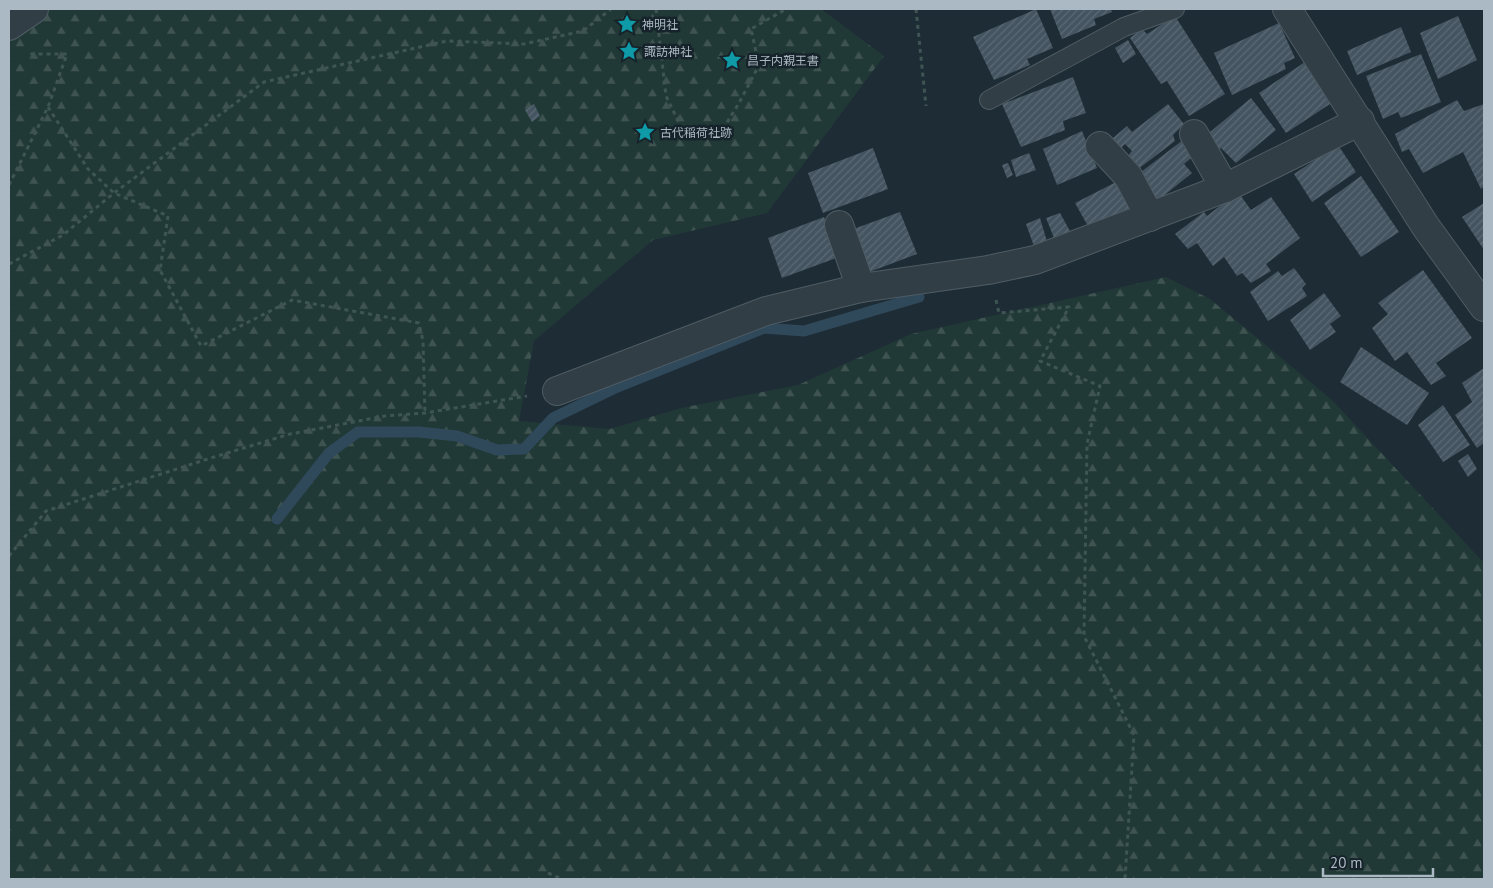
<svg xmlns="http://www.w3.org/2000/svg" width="1493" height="888" font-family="'PT Sans','Noto Sans JP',sans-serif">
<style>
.forest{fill:url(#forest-firs)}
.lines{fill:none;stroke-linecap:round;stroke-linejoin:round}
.stream{stroke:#2f495b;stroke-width:11}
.building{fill:url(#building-hatch)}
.lane-casing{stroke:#4f5c64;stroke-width:20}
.street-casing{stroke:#4f5c64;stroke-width:30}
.path{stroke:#3f5554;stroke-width:3;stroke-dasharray:4 4;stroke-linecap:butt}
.lane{stroke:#313e46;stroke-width:18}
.street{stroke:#313e46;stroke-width:28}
.labels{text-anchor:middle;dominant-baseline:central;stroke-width:5;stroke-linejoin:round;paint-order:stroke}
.poi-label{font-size:12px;fill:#abb9c4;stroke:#17232a;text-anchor:start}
</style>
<defs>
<pattern id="forest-firs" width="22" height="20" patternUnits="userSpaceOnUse" patternTransform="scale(1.25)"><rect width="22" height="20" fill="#213936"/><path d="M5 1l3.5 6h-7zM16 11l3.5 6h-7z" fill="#3f5451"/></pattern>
<pattern id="building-hatch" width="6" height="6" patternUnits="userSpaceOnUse" patternTransform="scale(1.25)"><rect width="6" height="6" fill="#445460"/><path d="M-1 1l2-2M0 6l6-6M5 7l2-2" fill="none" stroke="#5c6a75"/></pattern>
</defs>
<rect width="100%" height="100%" fill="#1e2c35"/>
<path class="forest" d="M 9,9 L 821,9 L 884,56 L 767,213 L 653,240 L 534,341 L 519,421 L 610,429 L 681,408 L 798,385 L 911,334 L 1166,277 L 1210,299 L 1332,400 L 1484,563 L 1484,879 L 9,879 Z"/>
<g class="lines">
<path class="stream" d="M 277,519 L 329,453 L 358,432 L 419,432 L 457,436 L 497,450 L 524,449 L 553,418 L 613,389 L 764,328 L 804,331 L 919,297"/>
</g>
<g class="building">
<path d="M 1036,9 L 1053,48 L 1027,59 L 1030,65 L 994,80 L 973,37 Z"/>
<path d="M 1050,9 L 1111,9 L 1112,12 L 1094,19 L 1096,25 L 1062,39 Z"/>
<path d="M 1175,16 L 1225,94 L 1189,116 L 1167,81 L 1161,84 L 1130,38 L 1142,29 L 1147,34 Z"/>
<path d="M 1458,16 L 1477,60 L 1438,79 L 1420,33 Z"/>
<path d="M 1279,23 L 1295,58 L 1284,63 L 1286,69 L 1232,95 L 1214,53 Z"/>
<path d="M 1401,27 L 1411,52 L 1357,75 L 1347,51 Z"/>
<path d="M 1128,40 L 1136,54 L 1123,63 L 1115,48 Z"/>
<path d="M 1421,54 L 1441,102 L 1401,118 L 1398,112 L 1383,119 L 1366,76 Z"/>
<path d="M 1305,62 L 1330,104 L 1286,133 L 1259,93 Z"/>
<path d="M 1073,77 L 1086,113 L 1063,121 L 1065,130 L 1021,147 L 1002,104 Z"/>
<path d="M 1251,98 L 1276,130 L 1236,163 L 1221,148 L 1214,153 L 1204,137 Z"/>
<path d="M 1457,100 L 1464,111 L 1484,104 L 1484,186 L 1481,189 L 1463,152 L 1423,173 L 1409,149 L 1402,152 L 1395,134 Z"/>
<path d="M 534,104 L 540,116 L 532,122 L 525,110 Z"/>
<path d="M 1168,104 L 1184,124 L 1173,135 L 1175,141 L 1137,170 L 1128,156 L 1132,151 L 1125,144 L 1120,149 L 1113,138 L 1127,126 L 1132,132 Z"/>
<path d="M 1082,131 L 1097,168 L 1057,185 L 1043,149 Z"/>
<path d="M 1187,137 L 1197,153 L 1184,164 L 1192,173 L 1156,202 L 1137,175 Z"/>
<path d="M 1338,145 L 1356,172 L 1312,202 L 1294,174 Z"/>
<path d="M 873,148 L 888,189 L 823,213 L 808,173 Z"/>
<path d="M 1029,153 L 1036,170 L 1016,177 L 1011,160 Z"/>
<path d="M 1008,163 L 1013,175 L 1007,178 L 1002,165 Z"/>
<path d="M 1361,176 L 1399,232 L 1361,257 L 1324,203 Z"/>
<path d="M 1122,179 L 1133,206 L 1089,228 L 1075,203 Z"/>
<path d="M 1238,192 L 1251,210 L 1271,197 L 1300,238 L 1266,264 L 1271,271 L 1251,283 L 1242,273 L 1237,276 L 1224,257 L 1213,266 L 1197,243 L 1188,249 L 1175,234 L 1204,212 L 1207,216 Z"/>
<path d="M 1484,203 L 1484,250 L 1462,217 Z"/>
<path d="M 900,212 L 917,254 L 864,274 L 848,231 Z"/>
<path d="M 1060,213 L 1070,231 L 1054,238 L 1046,218 Z"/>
<path d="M 824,217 L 839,257 L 782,278 L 768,238 Z"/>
<path d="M 1040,218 L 1048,245 L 1035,249 L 1026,224 Z"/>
<path d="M 1294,268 L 1306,284 L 1302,288 L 1307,296 L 1268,321 L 1250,292 L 1278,271 L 1282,276 Z"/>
<path d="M 1423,270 L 1472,338 L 1436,363 L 1446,376 L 1431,385 L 1407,352 L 1395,361 L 1372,328 L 1388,314 L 1378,303 Z"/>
<path d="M 1324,293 L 1341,316 L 1330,324 L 1336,332 L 1310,350 L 1290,320 Z"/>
<path d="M 1361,347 L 1429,393 L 1407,425 L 1340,382 Z"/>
<path d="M 1484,368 L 1484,443 L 1477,448 L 1455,415 L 1472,402 L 1462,383 Z"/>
<path d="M 1443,405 L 1470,445 L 1443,462 L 1418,425 Z"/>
<path d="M 1468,454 L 1477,469 L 1468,477 L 1458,461 Z"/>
</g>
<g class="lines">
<defs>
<path id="lane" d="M 989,100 L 1124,27 L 1175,9"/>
<g id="street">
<path d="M 1287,9 L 1426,227 L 1484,307"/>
<path d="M 9,26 L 34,9"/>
<path d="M 1194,134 L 1225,188"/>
<path d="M 1100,146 L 1128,176 L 1150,217"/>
<path d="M 839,225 L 861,288"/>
<path d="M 557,391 L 766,311 L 861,288 L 988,270 L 1035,260 L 1225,188 L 1360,121"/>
</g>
</defs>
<use href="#lane" class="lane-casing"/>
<use href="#street" class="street-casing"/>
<g class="path">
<path d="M 656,9 L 666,96 L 683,131 L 721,132 L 739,103 L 759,65 L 751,29 L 786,9"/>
<path d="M 916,9 L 926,106"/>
<path d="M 48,107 L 88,169 L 114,193 L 168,216 L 160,270 L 201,346 L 292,300 L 419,323 L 423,341 L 425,413"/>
<path d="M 9,185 L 48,107 L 67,54 L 28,54"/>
<path d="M 9,264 L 63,235 L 114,193 L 264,82 L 447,41 L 524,44 L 583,31 L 611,9"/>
<path d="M 996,300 L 999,313 L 1069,307 L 1040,361 L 1100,386 L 1087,444 L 1084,636 L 1134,735 L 1125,879"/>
<path d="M 9,556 L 46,511 L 214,457 L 290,434 L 385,416 L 425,413 L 527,396"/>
<path d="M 9,830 L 10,831"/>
<path d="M 548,873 L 562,879"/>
</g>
<use href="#lane" class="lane"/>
<use href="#street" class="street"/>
</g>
<defs>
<symbol id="sight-bare" viewBox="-9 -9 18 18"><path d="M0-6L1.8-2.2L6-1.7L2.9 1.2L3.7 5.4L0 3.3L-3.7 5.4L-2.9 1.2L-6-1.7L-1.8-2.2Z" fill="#0f9aa8" stroke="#17232a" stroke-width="2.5" paint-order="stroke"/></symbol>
</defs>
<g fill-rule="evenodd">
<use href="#sight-bare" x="613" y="10" width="28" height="28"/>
<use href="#sight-bare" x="615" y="37" width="28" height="28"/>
<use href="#sight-bare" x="718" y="46" width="28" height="28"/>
<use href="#sight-bare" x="631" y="118" width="28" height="28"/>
</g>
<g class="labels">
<g class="poi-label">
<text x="642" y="24">神明社</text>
<text x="644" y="51">諏訪神社</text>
<text x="747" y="60">昌子内親王書</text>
<text x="660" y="132">古代稲荷社跡</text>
</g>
</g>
<rect width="1493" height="888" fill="none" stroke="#abb9c4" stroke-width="20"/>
<path d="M1323 868v8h110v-8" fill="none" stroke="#abb9c4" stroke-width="2.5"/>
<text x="1330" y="868" font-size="15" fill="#abb9c4" stroke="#17232a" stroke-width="4" paint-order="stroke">20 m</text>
</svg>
